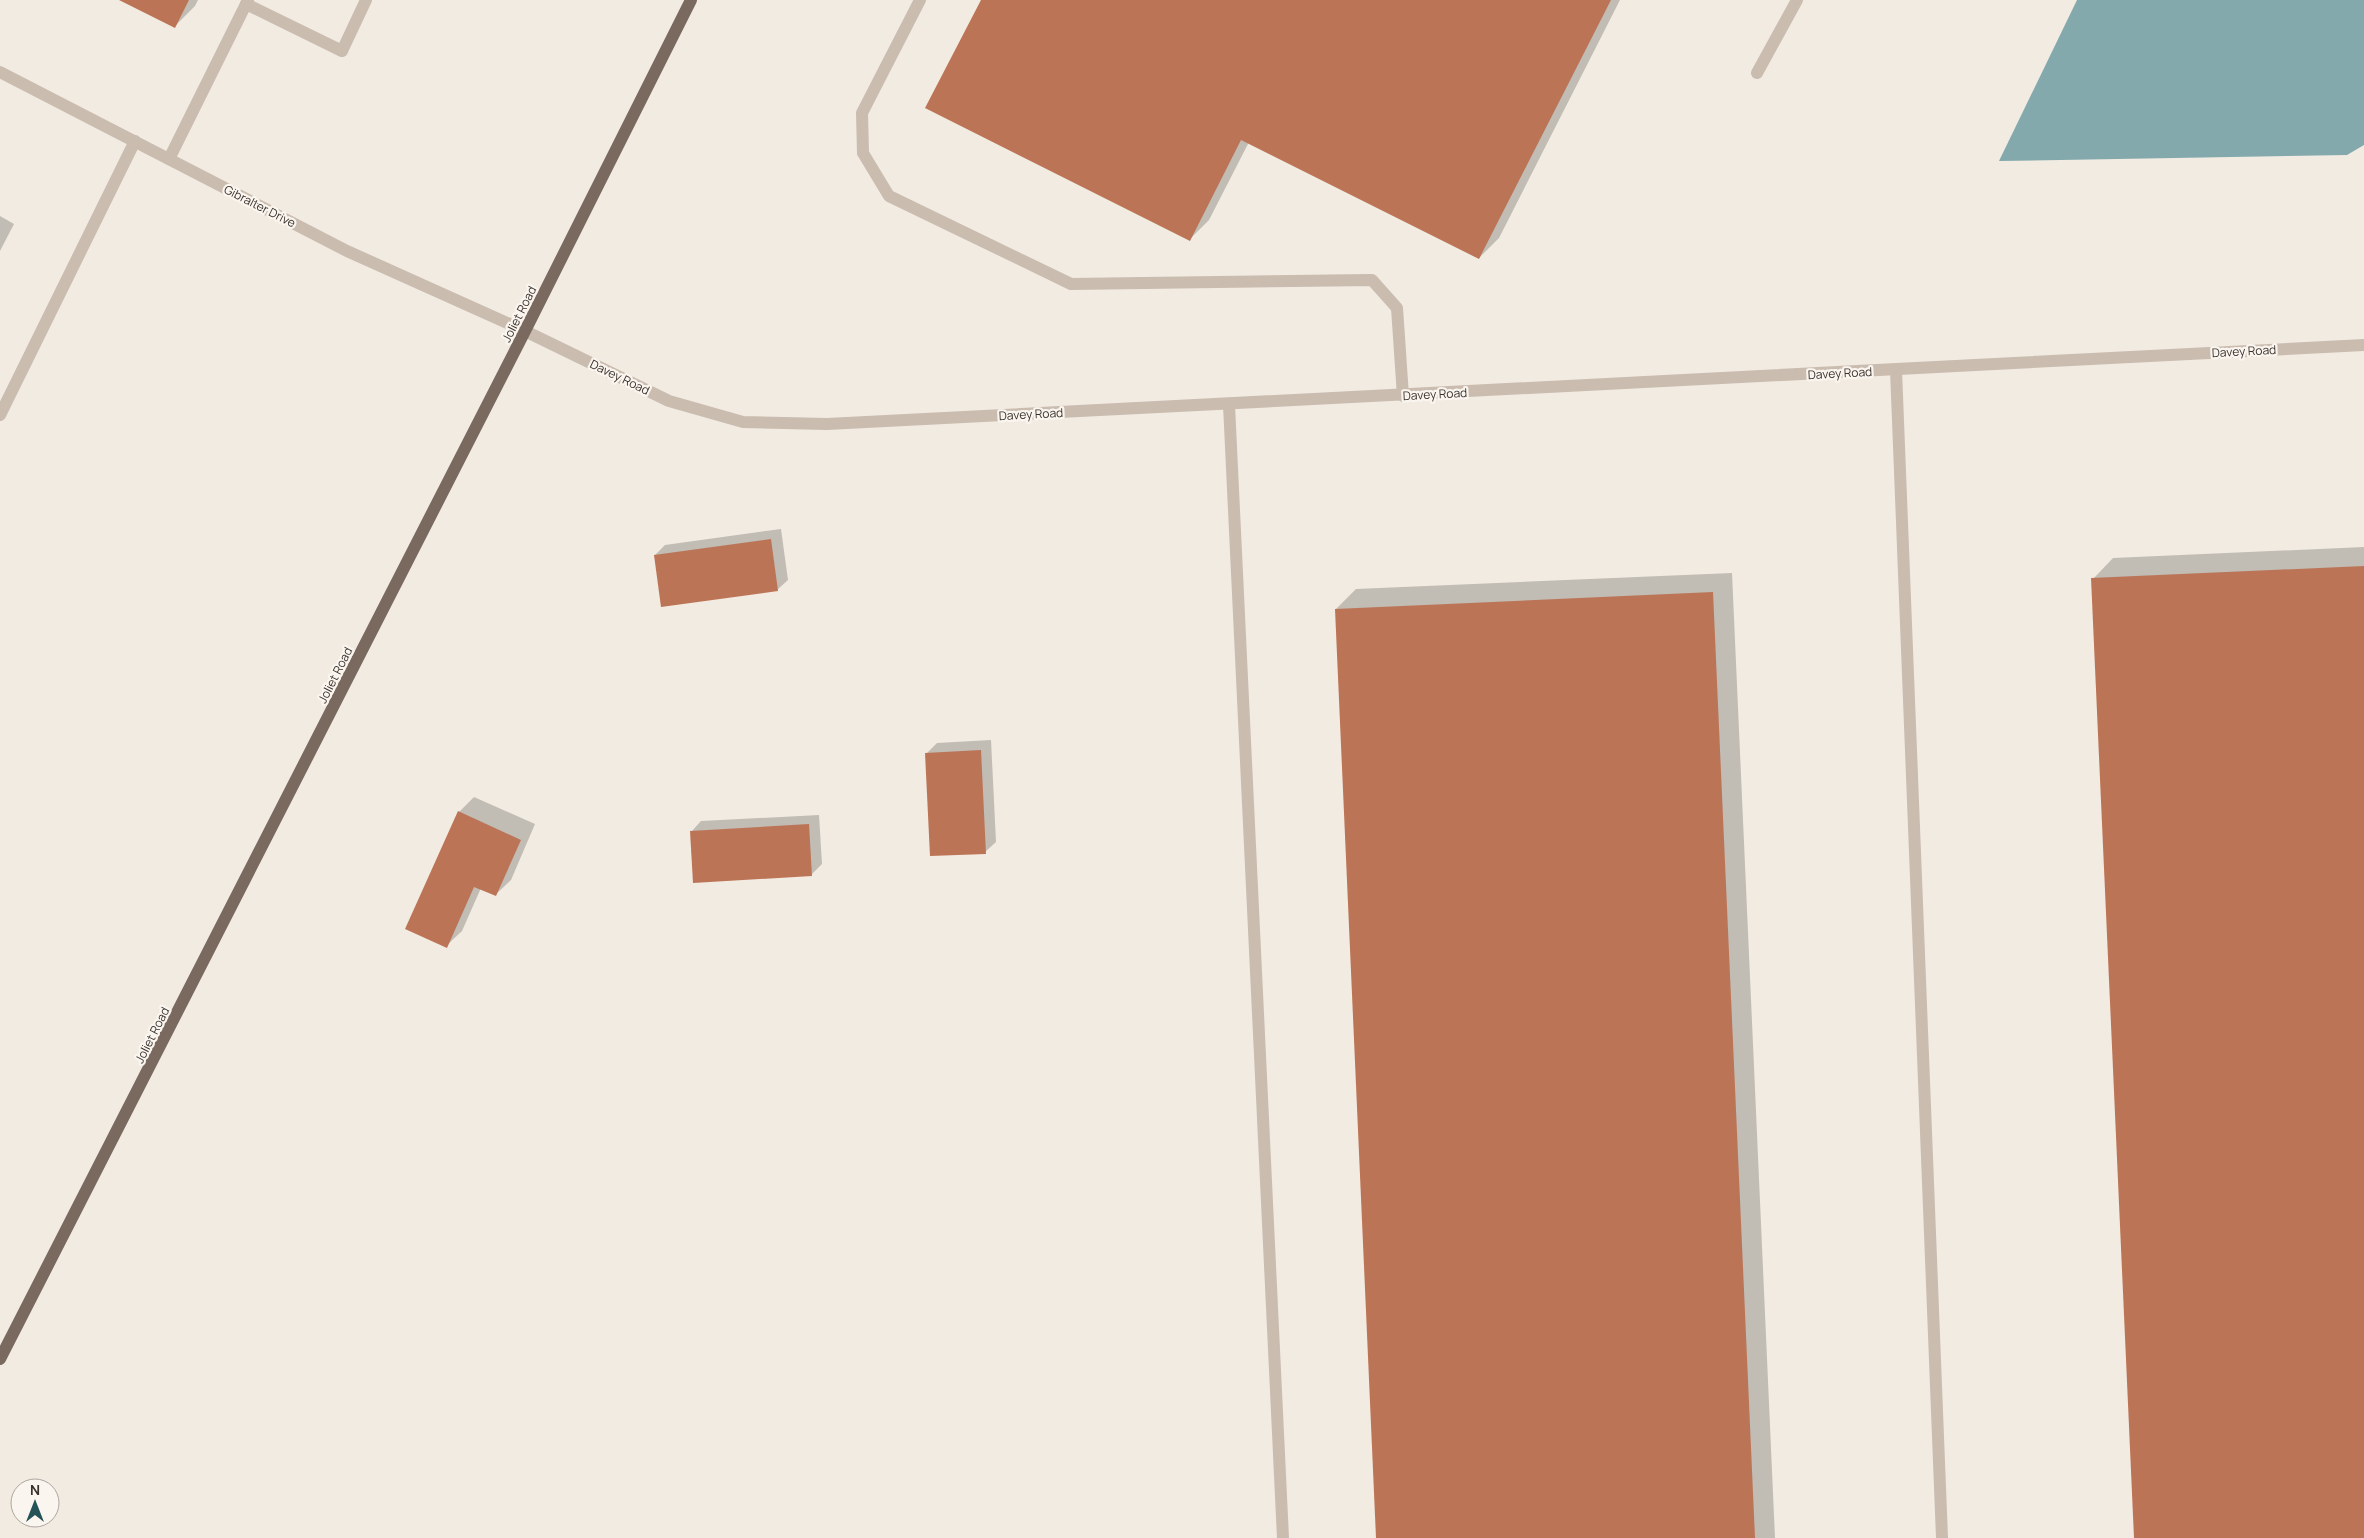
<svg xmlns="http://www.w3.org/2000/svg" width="2364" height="1538" font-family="Manrope,sans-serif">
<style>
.water{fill:#83a9ad}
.shadow{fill:#0003}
.building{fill:#bc7456}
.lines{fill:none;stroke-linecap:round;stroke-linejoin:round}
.minor{stroke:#cabcaf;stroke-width:12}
.major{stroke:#7a695f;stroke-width:12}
.labels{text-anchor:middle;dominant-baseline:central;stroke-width:4.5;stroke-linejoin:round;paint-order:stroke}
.street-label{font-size:12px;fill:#39312c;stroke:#faf5ef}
</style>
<rect width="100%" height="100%" fill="#f2ebe2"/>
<path class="water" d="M 2077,0 L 2364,0 L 2364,145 L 2347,155 L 1999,161 Z"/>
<g class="shadow">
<path d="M 122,0 L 198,0 L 195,6 L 175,26 Z"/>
<path d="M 982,0 L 1620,0 L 1499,238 L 1479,258 L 1249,142 L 1209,220 L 1189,240 Z"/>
<path d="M 0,216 L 14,224 L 0,251 Z"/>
<path d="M 781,529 L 788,580 L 777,590 L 655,555 L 665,545 Z"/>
<path d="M 2364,547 L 2364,1538 L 2135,1538 L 2093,579 L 2113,558 Z"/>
<path d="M 1732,573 L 1775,1538 L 1377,1538 L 1336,609 L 1356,589 Z"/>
<path d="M 991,740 L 996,842 L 985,852 L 927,753 L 937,743 Z"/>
<path d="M 474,797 L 535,824 L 511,880 L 495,895 L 481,888 L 462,931 L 446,946 L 459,812 Z"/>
<path d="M 819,815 L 822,864 L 811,875 L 691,832 L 701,821 Z"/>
</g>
<g class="building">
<path d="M 119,0 L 189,0 L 175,28 Z"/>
<path d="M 981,0 L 1611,0 L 1479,259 L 1241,140 L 1190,241 L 925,108 Z"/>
<path d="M 771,539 L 778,591 L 661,607 L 654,555 Z"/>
<path d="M 2364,566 L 2364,1538 L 2134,1538 L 2091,578 Z"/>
<path d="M 1713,592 L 1755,1538 L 1376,1538 L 1335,609 Z"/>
<path d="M 981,750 L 986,854 L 930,856 L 925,753 Z"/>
<path d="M 458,811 L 521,840 L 496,896 L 474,887 L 447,948 L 405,929 Z"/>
<path d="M 809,824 L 812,876 L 693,883 L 690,831 Z"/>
</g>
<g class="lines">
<g class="minor">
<path d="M 920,0 L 862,113 L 863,153 L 889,196 L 1071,284 L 1372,280 L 1397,308 L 1403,396"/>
<path d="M 246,4 L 342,51 L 366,0"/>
<path d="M 0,72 L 347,251 L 525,331 L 669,401 L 743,422 L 827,424 L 2364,345"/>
<path d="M 1757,73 L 1797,0"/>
<path d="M 169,159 L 248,0"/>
<path d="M 1896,370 L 1942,1538"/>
<path d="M 1229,405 L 1283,1538"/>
<path d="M 0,415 L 135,141"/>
</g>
<path class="major" d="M 0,1359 L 525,331 L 691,0"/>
</g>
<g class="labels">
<g class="street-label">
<text transform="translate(260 206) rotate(27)">Gibralter Drive</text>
<text transform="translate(519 314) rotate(-63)">Joliet Road</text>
<text transform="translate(2244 351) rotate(-3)">Davey Road</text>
<text transform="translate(1840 373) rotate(-3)">Davey Road</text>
<text transform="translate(620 377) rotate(26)">Davey Road</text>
<text transform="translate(1435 394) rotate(-3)">Davey Road</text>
<text transform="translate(1031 414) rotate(-3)">Davey Road</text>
<text transform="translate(335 675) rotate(-63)">Joliet Road</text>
<text transform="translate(152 1035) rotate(-63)">Joliet Road</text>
</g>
</g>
<g transform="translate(35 1503)"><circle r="24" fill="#faf5ef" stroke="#ada7a1"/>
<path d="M0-4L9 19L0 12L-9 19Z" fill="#245258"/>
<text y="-8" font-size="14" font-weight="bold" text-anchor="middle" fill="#39312c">N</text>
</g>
</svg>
